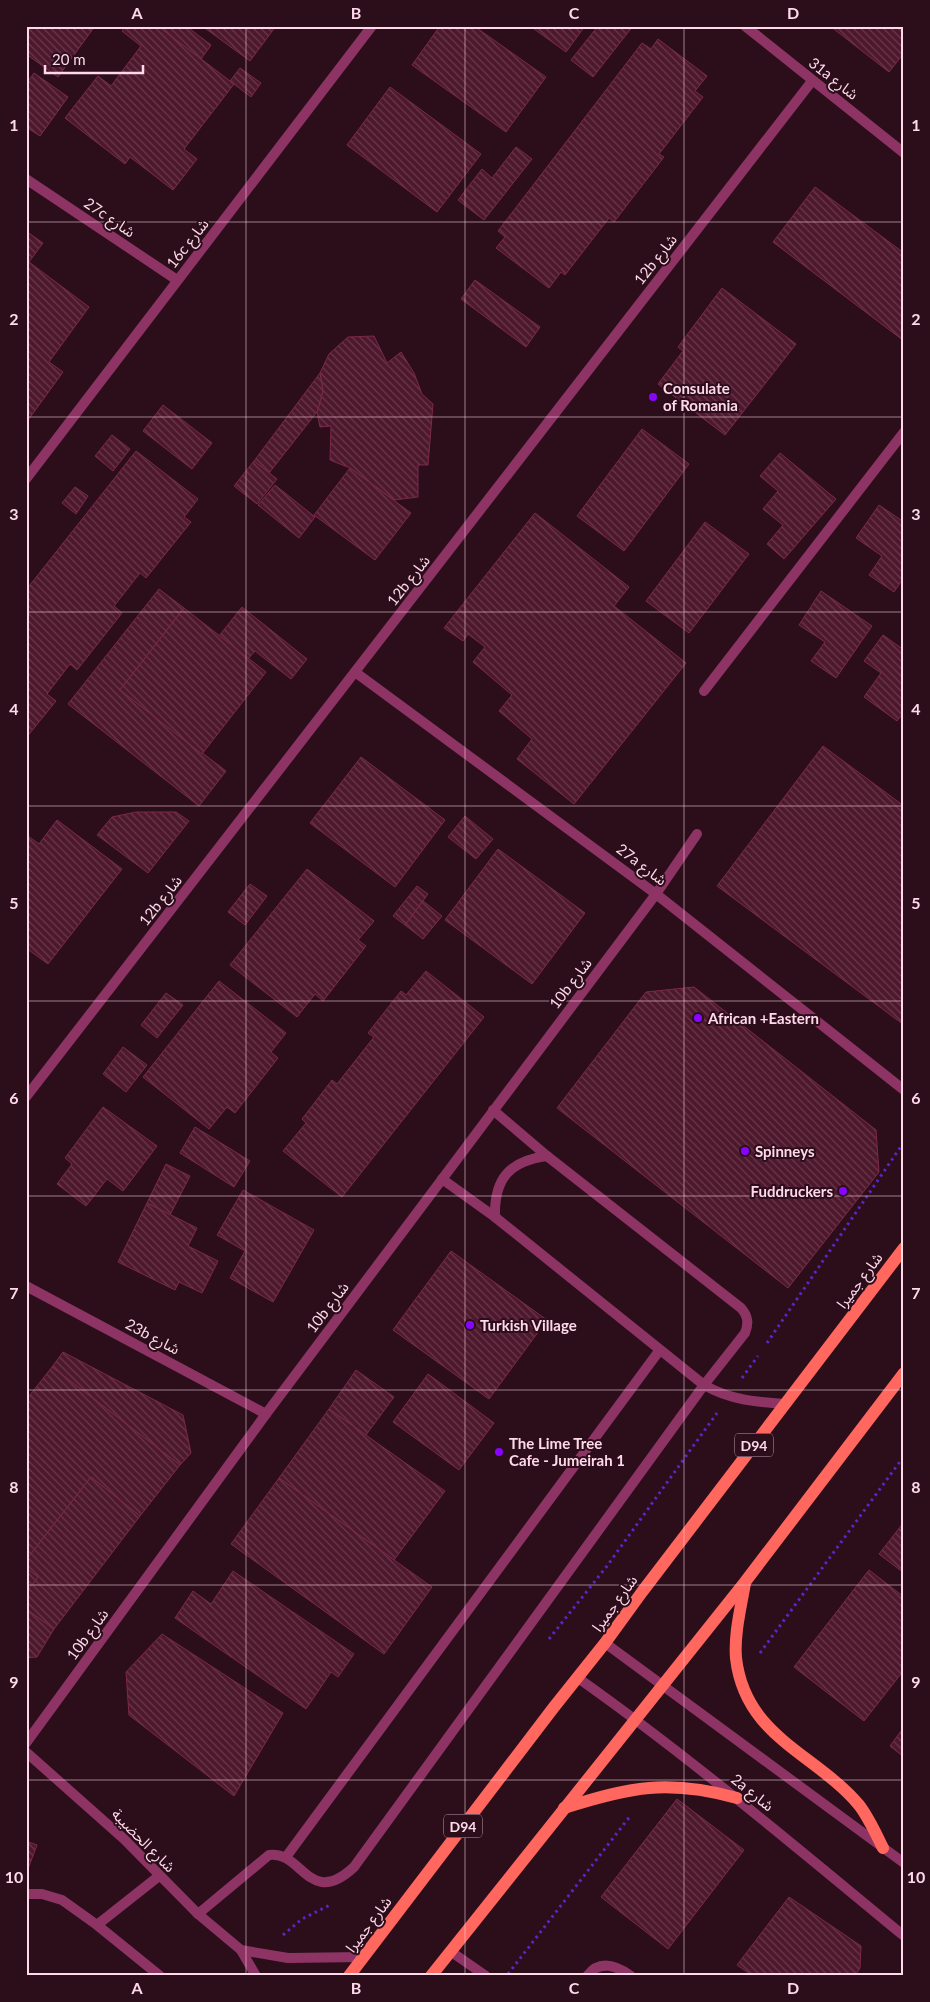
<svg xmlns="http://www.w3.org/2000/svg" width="930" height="2002" font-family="Lato,'Noto Sans Arabic',sans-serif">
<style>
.building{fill:url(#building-back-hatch);stroke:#7c2848}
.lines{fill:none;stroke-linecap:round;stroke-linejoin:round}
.path{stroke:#5f24c7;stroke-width:3;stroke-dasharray:2.5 4;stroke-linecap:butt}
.service{stroke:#8e3465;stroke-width:10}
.minor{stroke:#8e3465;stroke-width:10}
.tertiary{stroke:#8e3465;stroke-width:10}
.primary{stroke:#ff675f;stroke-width:12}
.grid{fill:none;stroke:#ffd8ea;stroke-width:1;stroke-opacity:0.55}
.poi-dot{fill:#8804ff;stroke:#2b0e1a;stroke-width:2}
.labels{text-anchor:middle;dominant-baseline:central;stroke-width:4;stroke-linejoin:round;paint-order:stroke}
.shield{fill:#2b0e1a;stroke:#bf9bac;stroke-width:1}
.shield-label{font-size:14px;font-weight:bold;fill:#ffd8ea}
.street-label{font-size:15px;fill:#ffd8ea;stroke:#2b0e1a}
.poi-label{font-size:15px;font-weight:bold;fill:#ffd8ea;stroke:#2b0e1a;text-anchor:start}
.neatline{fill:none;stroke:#ffd8ea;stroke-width:2}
.grid-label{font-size:16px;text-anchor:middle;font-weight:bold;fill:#ffd8ea}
</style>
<defs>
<pattern id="building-back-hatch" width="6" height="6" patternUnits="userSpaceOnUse" patternTransform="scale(1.25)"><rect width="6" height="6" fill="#4e182c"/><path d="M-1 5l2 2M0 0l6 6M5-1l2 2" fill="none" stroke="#69394b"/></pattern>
</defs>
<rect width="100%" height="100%" fill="#2b0e1a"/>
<g class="building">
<path d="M 26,26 L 95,26 L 58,77 L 26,54 Z"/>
<path d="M 126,26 L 158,26 L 234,84 L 184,149 L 197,159 L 173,190 L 130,157 L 125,164 L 65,118 L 98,76 L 111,86 L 141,46 L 122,31 Z"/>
<path d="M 158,26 L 186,26 L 211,45 L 201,59 Z"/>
<path d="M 202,26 L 276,26 L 250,61 Z"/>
<path d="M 440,26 L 474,26 L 546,77 L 506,132 L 412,65 Z"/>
<path d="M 530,26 L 585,26 L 566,52 Z"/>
<path d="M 598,26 L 633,26 L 593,77 L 571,60 Z"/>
<path d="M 830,26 L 904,26 L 904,53 L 889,72 Z"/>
<path d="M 658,39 L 707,76 L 695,91 L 703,97 L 659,154 L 664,157 L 614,222 L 609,218 L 565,275 L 561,272 L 549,288 L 496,248 L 505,237 L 498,231 L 642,43 L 651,49 Z"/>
<path d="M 240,68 L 261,83 L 251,97 L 230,81 Z"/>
<path d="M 34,73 L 68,97 L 40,136 L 26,127 L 26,84 Z"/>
<path d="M 390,87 L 481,154 L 437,212 L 347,145 Z"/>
<path d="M 516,147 L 532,159 L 484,220 L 458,200 L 482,169 L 492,178 Z"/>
<path d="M 815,187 L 904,253 L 904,341 L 773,242 Z"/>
<path d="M 26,231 L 43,243 L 29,262 L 89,307 L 49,362 L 63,372 L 26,423 Z"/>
<path d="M 475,280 L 540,327 L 526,347 L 461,299 Z"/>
<path d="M 722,288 L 796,344 L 725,435 L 658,384 L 683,351 L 678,347 Z"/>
<path d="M 374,336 L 387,363 L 401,352 L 414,373 L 422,394 L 433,404 L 428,465 L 418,465 L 418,497 L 394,500 L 350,468 L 330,460 L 331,426 L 320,427 L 317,412 L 323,391 L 320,373 L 329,354 L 348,337 Z"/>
<path d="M 320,373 L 323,391 L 317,412 L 269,473 L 254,461 Z"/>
<path d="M 163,405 L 212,443 L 192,469 L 143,431 Z"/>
<path d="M 642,429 L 689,464 L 624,551 L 577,516 Z"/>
<path d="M 112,435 L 130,449 L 113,471 L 95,456 Z"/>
<path d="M 136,451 L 198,499 L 184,517 L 191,522 L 146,578 L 140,573 L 114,606 L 122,613 L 77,670 L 70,664 L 47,694 L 56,701 L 26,738 L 26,590 Z"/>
<path d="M 780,453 L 836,499 L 784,559 L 767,544 L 783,525 L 763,509 L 778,491 L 760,476 Z"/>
<path d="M 254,461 L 277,479 L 257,504 L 234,486 Z"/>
<path d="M 350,468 L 411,513 L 375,560 L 314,515 Z"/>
<path d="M 275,485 L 315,517 L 299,538 L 258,505 Z"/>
<path d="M 75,487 L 88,496 L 76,514 L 62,503 Z"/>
<path d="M 879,505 L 904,522 L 904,577 L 894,592 L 869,575 L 882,556 L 856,538 Z"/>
<path d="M 535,513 L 629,587 L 614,606 L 686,663 L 574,804 L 517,759 L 532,739 L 499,711 L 512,695 L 473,662 L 485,647 L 468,634 L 463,641 L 444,628 Z"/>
<path d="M 705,522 L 749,554 L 689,633 L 646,601 Z"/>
<path d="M 159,589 L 184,608 L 120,690 L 226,771 L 199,806 L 68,704 Z"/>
<path d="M 821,591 L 872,626 L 836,678 L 811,661 L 825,642 L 799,625 Z"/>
<path d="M 242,607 L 307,659 L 291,679 L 255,651 L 248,659 L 219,636 Z"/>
<path d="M 184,608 L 266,672 L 202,754 L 120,690 Z"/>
<path d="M 883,635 L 904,650 L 904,712 L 897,721 L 864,697 L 881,673 L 864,661 Z"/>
<path d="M 823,746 L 904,806 L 904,1025 L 717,886 Z"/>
<path d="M 361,757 L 445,820 L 395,887 L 310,823 Z"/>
<path d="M 136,812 L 176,812 L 189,821 L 148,873 L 97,835 L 112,817 Z"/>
<path d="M 465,816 L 493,839 L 476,859 L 448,837 Z"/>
<path d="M 57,820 L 122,869 L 48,964 L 26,948 L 26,839 L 28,836 L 39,844 Z"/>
<path d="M 498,849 L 585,913 L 532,984 L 445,920 Z"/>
<path d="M 307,869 L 374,921 L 358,940 L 366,946 L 323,1001 L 315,994 L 297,1017 L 230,965 Z"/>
<path d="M 250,884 L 267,896 L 245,925 L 228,912 Z"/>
<path d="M 417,886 L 428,894 L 405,925 L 393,916 Z"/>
<path d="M 423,901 L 442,916 L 423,939 L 405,925 Z"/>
<path d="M 426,971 L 484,1017 L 342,1197 L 283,1151 L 306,1123 L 302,1119 L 332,1080 L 337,1084 L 374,1037 L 368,1033 L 401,991 L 406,995 Z"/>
<path d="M 219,981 L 286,1033 L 271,1052 L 278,1058 L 235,1113 L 227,1107 L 209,1129 L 143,1077 Z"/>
<path d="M 694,987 L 876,1130 L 879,1172 L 788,1288 L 557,1108 L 646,992 Z"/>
<path d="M 166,993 L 183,1005 L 157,1038 L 141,1025 Z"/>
<path d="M 123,1047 L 147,1065 L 126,1092 L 103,1074 Z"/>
<path d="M 103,1107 L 157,1146 L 123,1191 L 107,1179 L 86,1206 L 57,1184 L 72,1164 L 65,1158 Z"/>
<path d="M 195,1127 L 250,1161 L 234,1187 L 180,1153 Z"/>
<path d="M 166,1164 L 190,1176 L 170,1215 L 147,1203 Z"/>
<path d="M 243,1190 L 314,1230 L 273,1302 L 230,1278 L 245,1251 L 217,1235 Z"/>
<path d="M 147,1203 L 197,1228 L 188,1246 L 218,1261 L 202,1293 L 179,1282 L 175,1290 L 118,1262 Z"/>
<path d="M 451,1251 L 547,1320 L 489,1399 L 393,1330 Z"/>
<path d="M 63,1352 L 183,1415 L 191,1453 L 180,1465 L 52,1367 Z"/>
<path d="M 52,1367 L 180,1465 L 140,1516 L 91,1477 L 26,1560 L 26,1400 Z"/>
<path d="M 356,1370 L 394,1397 L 366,1435 L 329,1409 Z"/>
<path d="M 428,1374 L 494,1423 L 459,1470 L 393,1422 Z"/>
<path d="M 329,1409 L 445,1491 L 394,1560 L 279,1478 Z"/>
<path d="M 91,1477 L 140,1516 L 54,1629 L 26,1609 L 26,1592 L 38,1577 L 26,1568 L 26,1560 Z"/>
<path d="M 279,1478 L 432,1587 L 384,1654 L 231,1544 Z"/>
<path d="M 904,1522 L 904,1573 L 879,1554 Z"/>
<path d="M 26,1568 L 38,1577 L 26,1592 Z"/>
<path d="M 869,1570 L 904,1597 L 904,1670 L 864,1721 L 794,1667 Z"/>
<path d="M 233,1571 L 354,1654 L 338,1677 L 331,1672 L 306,1709 L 175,1618 L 193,1591 L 211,1604 Z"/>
<path d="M 26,1609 L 54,1629 L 37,1657 L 26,1658 Z"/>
<path d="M 162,1634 L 283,1713 L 234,1796 L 129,1715 L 126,1672 Z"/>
<path d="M 904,1727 L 904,1757 L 890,1746 Z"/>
<path d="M 677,1799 L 744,1850 L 668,1949 L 601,1897 Z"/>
<path d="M 26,1841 L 37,1845 L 26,1874 Z"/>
<path d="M 789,1897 L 861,1946 L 860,1968 L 855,1976 L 753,1976 L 737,1965 Z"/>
</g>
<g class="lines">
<g class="path">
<path d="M 767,1343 L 904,1142"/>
<path d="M 742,1378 L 758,1356"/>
<path d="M 549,1639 L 607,1566 L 717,1413"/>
<path d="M 760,1653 L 904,1456"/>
<path d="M 283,1935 L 302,1919 L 332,1904"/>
<path d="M 508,1974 L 631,1815"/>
</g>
<g class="service">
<path d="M 704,691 L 904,432"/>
<path d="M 656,894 L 697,834"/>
<path d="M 442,1179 L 495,1217 L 704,1385 C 730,1400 756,1402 785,1404"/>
<path d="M 495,1217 C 494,1179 509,1161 547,1156"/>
<path d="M 286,1857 L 659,1351"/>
<path d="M 26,1894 L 42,1894 L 62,1900 L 97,1925 L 160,1976"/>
<path d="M 198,1914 L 269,1855 C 302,1850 309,1909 354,1867 L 704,1385 L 745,1333 C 749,1323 748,1316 741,1308 L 547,1156 L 493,1110"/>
<path d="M 97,1925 L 159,1876"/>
<path d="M 450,1951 L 486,1976"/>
<path d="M 587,1976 C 600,1959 617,1966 631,1976"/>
</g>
<g class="minor">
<path d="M 745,26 L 904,153"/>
<path d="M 26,179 L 177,280"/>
<path d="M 26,479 L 372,26"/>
<path d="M 355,672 L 656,894 L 904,1090"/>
<path d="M 26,1097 L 812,81"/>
<path d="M 26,1286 L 266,1414"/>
<path d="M 26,1743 L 266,1414 L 656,894"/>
<path d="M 26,1752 L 124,1839 L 198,1914 L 241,1950 L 256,1976"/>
<path d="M 241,1950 L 288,1958 L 363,1957"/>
</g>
<g class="tertiary">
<path d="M 605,1643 L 904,1863"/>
<path d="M 578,1678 C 691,1758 797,1848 904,1936"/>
</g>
<g class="primary">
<path d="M 745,1583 C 741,1607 734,1634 736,1658 C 745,1737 815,1753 859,1805 C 869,1818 876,1834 883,1848"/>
<path d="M 564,1808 C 630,1787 668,1779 737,1798"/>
<path d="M 349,1976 L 554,1707 L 605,1643 L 642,1592 L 904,1248"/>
<path d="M 431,1976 L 745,1582 L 904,1373"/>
</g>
</g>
<path class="grid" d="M 246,26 L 246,1976M 465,26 L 465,1976M 684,26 L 684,1976M 26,222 L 904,222M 26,417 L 904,417M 26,612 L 904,612M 26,806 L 904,806M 26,1001 L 904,1001M 26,1196 L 904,1196M 26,1390 L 904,1390M 26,1585 L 904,1585M 26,1780 L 904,1780"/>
<g class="poi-dot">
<circle cx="653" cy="397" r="5"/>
<circle cx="698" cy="1018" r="5"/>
<circle cx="745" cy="1151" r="5"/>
<circle cx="843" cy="1191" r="5"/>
<circle cx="470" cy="1325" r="5"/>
<circle cx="499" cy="1452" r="5"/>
</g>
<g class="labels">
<g class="shield">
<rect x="735" y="1433.5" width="38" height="23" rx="4"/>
<rect x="444" y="1814.5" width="38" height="23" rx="4"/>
</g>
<g class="shield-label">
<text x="754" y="1445">D94</text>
<text x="463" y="1826">D94</text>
</g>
<g class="street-label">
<text transform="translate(834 78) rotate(38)">31a شارع</text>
<text transform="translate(110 217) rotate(34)">27c شارع</text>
<text transform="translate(187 243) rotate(-52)">16c شارع</text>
<text transform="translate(655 259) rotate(-52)">12b شارع</text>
<text transform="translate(408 580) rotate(-52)">12b شارع</text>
<text transform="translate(642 864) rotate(37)">27a شارع</text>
<text transform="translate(160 900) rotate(-52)">12b شارع</text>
<text transform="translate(570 983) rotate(-53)">10b شارع</text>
<text transform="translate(859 1280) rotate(-53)">شارع جميرا</text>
<text transform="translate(327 1307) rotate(-53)">10b شارع</text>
<text transform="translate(153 1336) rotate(28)">23b شارع</text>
<text transform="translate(614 1603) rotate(-54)">شارع جميرا</text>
<text transform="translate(87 1634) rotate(-54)">10b شارع</text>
<text transform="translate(753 1792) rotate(39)">2a شارع</text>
<text transform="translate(144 1840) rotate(45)">شارع الحضيبة</text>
<text transform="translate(368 1924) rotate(-53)">شارع جميرا</text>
</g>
<g class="poi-label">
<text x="663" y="388">Consulate<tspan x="663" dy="17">of Romania</tspan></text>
<text x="708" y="1018">African +Eastern</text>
<text x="755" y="1151">Spinneys</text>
<text x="833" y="1191" text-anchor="end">Fuddruckers</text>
<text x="480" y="1325">Turkish Village</text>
<text x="509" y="1443">The Lime Tree<tspan x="509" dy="17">Cafe - Jumeirah 1</tspan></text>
</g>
</g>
<rect width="930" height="2002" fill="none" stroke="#2b0e1a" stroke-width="55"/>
<path d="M45 65v8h98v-8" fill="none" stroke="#ffd8ea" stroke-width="2.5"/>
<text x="52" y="65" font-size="15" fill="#ffd8ea" stroke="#2b0e1a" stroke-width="4" paint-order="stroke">20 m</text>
<rect x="28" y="28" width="874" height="1946" class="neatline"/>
<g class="grid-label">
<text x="137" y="19">A</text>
<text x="356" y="19">B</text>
<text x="574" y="19">C</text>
<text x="793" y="19">D</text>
<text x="14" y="131">1</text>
<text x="916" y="131">1</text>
<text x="14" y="325">2</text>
<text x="916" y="325">2</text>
<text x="14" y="520">3</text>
<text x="916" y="520">3</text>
<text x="14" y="715">4</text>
<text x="916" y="715">4</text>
<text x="14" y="909">5</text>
<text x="916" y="909">5</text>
<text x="14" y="1104">6</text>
<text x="916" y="1104">6</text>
<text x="14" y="1299">7</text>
<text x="916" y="1299">7</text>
<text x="14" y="1493">8</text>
<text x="916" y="1493">8</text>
<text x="14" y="1688">9</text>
<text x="916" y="1688">9</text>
<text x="14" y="1883">10</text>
<text x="916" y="1883">10</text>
<text x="137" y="1994">A</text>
<text x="356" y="1994">B</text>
<text x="574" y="1994">C</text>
<text x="793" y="1994">D</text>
</g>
</svg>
